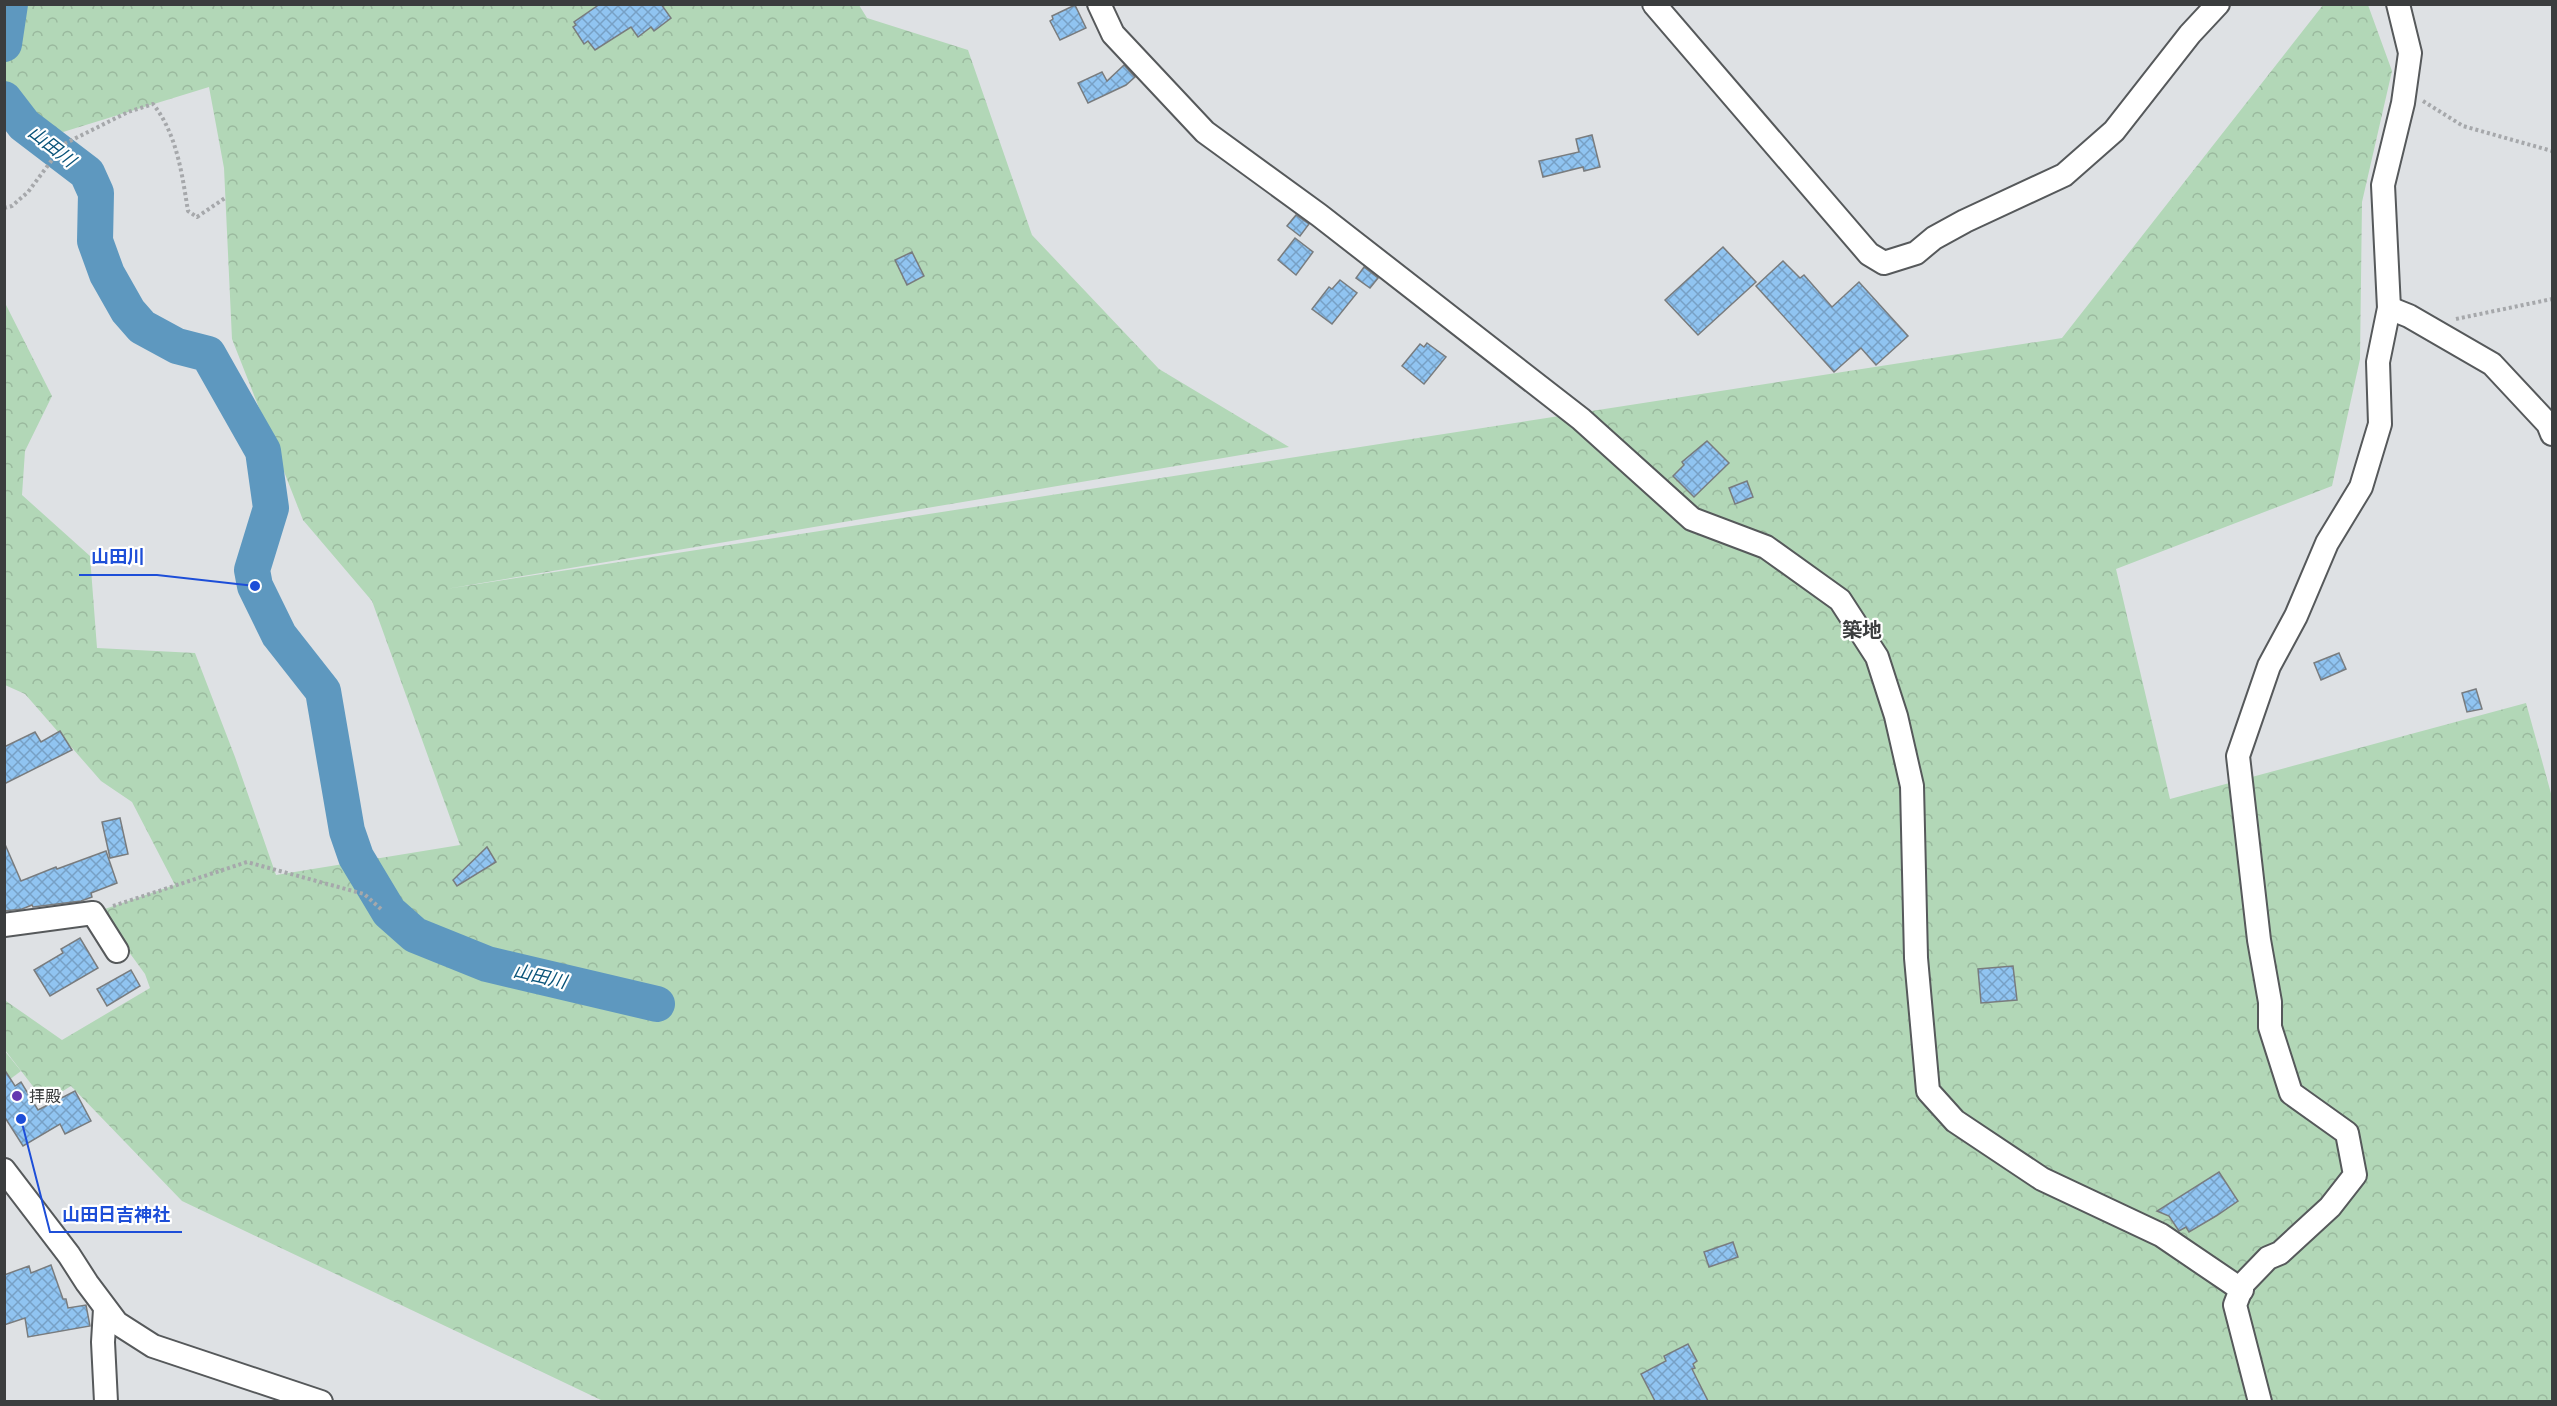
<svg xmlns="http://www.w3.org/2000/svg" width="2557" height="1406" font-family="'PT Sans','Noto Sans JP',sans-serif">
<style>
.forest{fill:url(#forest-crowns)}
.garden{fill:#b2d7b7}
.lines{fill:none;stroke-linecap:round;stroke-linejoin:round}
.river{stroke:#5e98bf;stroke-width:36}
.building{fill:url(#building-cross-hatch);stroke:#797c7e;stroke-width:1.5}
.minor-casing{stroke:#56595b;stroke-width:26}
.path{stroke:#a6a8ab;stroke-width:4;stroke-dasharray:3 3;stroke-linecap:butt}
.minor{stroke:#fff;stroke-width:22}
.poi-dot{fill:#6438b0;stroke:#fff;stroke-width:2}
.labels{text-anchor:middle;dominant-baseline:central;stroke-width:4.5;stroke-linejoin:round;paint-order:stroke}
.poi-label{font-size:16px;fill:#3b3d3e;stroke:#fff;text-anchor:start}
.water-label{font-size:18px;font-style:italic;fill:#0a547a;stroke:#fff}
.quarter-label{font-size:20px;font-weight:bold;fill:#3b3d3e;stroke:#fff}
.leader{fill:none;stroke:#1d4ed8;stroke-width:2}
.callout-dot{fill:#1d4ed8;stroke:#fff;stroke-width:2}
.callout-label{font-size:18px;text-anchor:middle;font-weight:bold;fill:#1d4ed8;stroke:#fff;stroke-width:4.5;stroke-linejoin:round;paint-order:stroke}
</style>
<defs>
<pattern id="forest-crowns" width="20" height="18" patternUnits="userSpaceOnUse" patternTransform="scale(1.5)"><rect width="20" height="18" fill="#b2d7b7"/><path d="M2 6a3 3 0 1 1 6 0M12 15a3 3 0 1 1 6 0" fill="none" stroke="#9ab99e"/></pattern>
<pattern id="building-cross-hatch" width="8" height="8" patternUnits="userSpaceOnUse" patternTransform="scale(1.5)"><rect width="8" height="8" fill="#90c4f1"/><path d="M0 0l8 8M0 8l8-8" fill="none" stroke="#77a0c5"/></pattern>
</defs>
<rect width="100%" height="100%" fill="#dee1e4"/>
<path class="forest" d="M 20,5 L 859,5 L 867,18 L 968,50 L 1032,235 L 1159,369 L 1289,447 L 446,589 L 2062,338 L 2323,5 L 2368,5 L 2392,71 L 2362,202 L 2360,359 L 2332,486 L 2116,569 L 2170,799 L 2526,703 L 2552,797 L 2552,1401 L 603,1401 L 182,1201 L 71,1086 L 45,1102 L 5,1050 L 6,1001 L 62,1040 L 150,988 L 145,974 L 99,911 L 175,885 L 132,802 L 101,781 L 25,694 L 5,685 L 4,301 L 52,396 L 25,451 L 22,495 L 90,556 L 97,648 L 195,653 L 235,757 L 276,875 L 460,845 L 372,601 L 303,520 L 232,339 L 224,168 L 209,87 L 63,132 L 42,124 L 5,95 L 5,62 L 22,9 Z"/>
<path class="garden" d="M 4,1050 L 21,1071 L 5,1083 L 4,1082 Z"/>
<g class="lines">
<g class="river">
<path d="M 4,44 L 10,4"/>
<path d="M 4,99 L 24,125 L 87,173 L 96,193 L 95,241 L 107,274 L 128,311 L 142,327 L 177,346 L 208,354 L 263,451 L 271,508 L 252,570 L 255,586 L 279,635 L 323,691 L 347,831 L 356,857 L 389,912 L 415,935 L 487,964 L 657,1004"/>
</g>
</g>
<g class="building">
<path d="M 600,4 L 661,4 L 671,18 L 654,31 L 651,27 L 638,37 L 631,27 L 595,50 L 588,41 L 584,44 L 573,27 L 576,25 L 574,22 Z"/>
<path d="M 1075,5 L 1086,28 L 1060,40 L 1050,21 L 1053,19 L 1052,16 Z"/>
<path d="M 1124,65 L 1135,77 L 1126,85 L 1088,103 L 1078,83 L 1102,72 L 1107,81 Z"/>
<path d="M 1592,135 L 1600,167 L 1584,171 L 1583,167 L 1543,177 L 1539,161 L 1579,152 L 1576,139 Z"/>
<path d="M 1296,215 L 1309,224 L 1300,236 L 1287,226 Z"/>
<path d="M 1295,238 L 1313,252 L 1296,275 L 1278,260 Z"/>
<path d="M 1723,247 L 1756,282 L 1698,335 L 1665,300 Z"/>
<path d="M 912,252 L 924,276 L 907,285 L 895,260 Z"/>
<path d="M 1783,261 L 1800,278 L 1804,275 L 1832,307 L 1859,282 L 1908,336 L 1876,365 L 1861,348 L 1834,372 L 1756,286 Z"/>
<path d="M 1364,267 L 1378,278 L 1370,288 L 1356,278 Z"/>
<path d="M 1340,280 L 1357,293 L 1332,324 L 1312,309 L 1329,287 L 1332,289 Z"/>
<path d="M 1427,343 L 1446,357 L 1424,384 L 1402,366 L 1420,344 L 1424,347 Z"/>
<path d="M 1707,441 L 1729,463 L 1694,497 L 1673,476 L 1684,465 L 1682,462 Z"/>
<path d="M 1747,481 L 1753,497 L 1735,504 L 1729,488 Z"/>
<path d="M 2339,653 L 2346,669 L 2321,680 L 2314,663 Z"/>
<path d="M 2476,689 L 2482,709 L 2467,712 L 2462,693 Z"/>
<path d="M 60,731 L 72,750 L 4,784 L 4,747 L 35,732 L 41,742 Z"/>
<path d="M 120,818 L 128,854 L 110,858 L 102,822 Z"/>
<path d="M 4,842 L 21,881 L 56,867 L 57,869 L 106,851 L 117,883 L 91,893 L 92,897 L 81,901 L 33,907 L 32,905 L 22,909 L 4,911 Z"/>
<path d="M 487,847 L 496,862 L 457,886 L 453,880 Z"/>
<path d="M 80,938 L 98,968 L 50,996 L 34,970 L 63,953 L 61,949 Z"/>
<path d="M 2013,966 L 2017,1000 L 1981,1003 L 1978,969 Z"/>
<path d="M 131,970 L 140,986 L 107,1006 L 97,989 Z"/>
<path d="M 4,1069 L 15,1086 L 21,1082 L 38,1110 L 75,1091 L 91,1121 L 65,1134 L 60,1124 L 23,1146 L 4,1116 Z"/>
<path d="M 2219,1172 L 2238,1201 L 2216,1216 L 2189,1232 L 2186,1227 L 2179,1231 L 2169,1216 L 2157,1211 Z"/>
<path d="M 1733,1242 L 1738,1257 L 1709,1267 L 1704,1252 Z"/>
<path d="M 51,1265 L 63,1299 L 66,1299 L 68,1308 L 86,1305 L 90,1326 L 28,1337 L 25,1318 L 4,1325 L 4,1275 L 29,1266 L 31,1273 Z"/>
<path d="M 1688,1344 L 1697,1361 L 1693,1364 L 1695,1368 L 1692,1369 L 1708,1401 L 1655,1401 L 1641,1374 L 1666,1361 L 1664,1356 Z"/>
</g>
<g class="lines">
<defs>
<g id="minor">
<path d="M 1099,4 L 1113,34 L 1205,132 L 1319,215 L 1581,419 L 1692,519 L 1766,547 L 1840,600 L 1877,657 L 1896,716 L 1912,786 L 1916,958 L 1928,1091 L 1955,1121 L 2042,1179 L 2161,1235 L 2242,1290"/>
<path d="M 1654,4 L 1869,254 L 1884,263 L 1916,253 L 1934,238 L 1965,221 L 2064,175 L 2114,131 L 2190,34 L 2218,4"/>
<path d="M 2389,308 L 2409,316 L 2492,364 L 2548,424 L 2552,434"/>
<path d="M 4,925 L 93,913 L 117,951"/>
<path d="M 4,1170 L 69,1255 L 87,1283 L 117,1323 L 153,1346 L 321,1402"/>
<path d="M 105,1309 L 103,1342 L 106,1402"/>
<path d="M 2260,1402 L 2235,1305 L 2243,1284 L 2268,1258 L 2280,1253 L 2330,1207 L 2355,1175 L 2347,1133 L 2291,1093 L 2270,1027 L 2270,1002 L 2259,940 L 2238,756 L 2269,666 L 2296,616 L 2327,543 L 2361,487 L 2380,424 L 2378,362 L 2389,308 L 2383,185 L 2403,103 L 2410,53 L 2398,4"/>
</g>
</defs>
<use href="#minor" class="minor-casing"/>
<g class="path">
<path d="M 2423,101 L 2463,126 L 2552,151"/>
<path d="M 4,208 L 12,206 L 28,192 L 64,144 L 128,112 L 153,104 C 177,134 182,174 188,211 L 197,217 L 225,198"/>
<path d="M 2456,319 L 2552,299"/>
<path d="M 113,906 L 247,862 L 364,894 L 382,910"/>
</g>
<use href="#minor" class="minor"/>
</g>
<circle class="poi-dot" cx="17" cy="1096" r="6"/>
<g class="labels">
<g class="poi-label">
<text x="29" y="1096">拝殿</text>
</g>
<g class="water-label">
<text transform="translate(52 146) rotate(38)">山田川</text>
<text transform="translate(540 976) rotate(13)">山田川</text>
</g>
<g class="quarter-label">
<text x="1862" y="630">築地</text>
</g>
</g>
<path class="leader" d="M255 586L157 575H79M21 1119L50 1232H182"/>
<g class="callout-dot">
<circle cx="255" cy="586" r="6"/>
<circle cx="21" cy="1119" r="6"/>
</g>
<g class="callout-label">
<text x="118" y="563">山田川</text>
<text x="116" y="1221">山田日吉神社</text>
</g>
<rect width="2557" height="1406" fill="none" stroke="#3b3d3e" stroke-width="12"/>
</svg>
